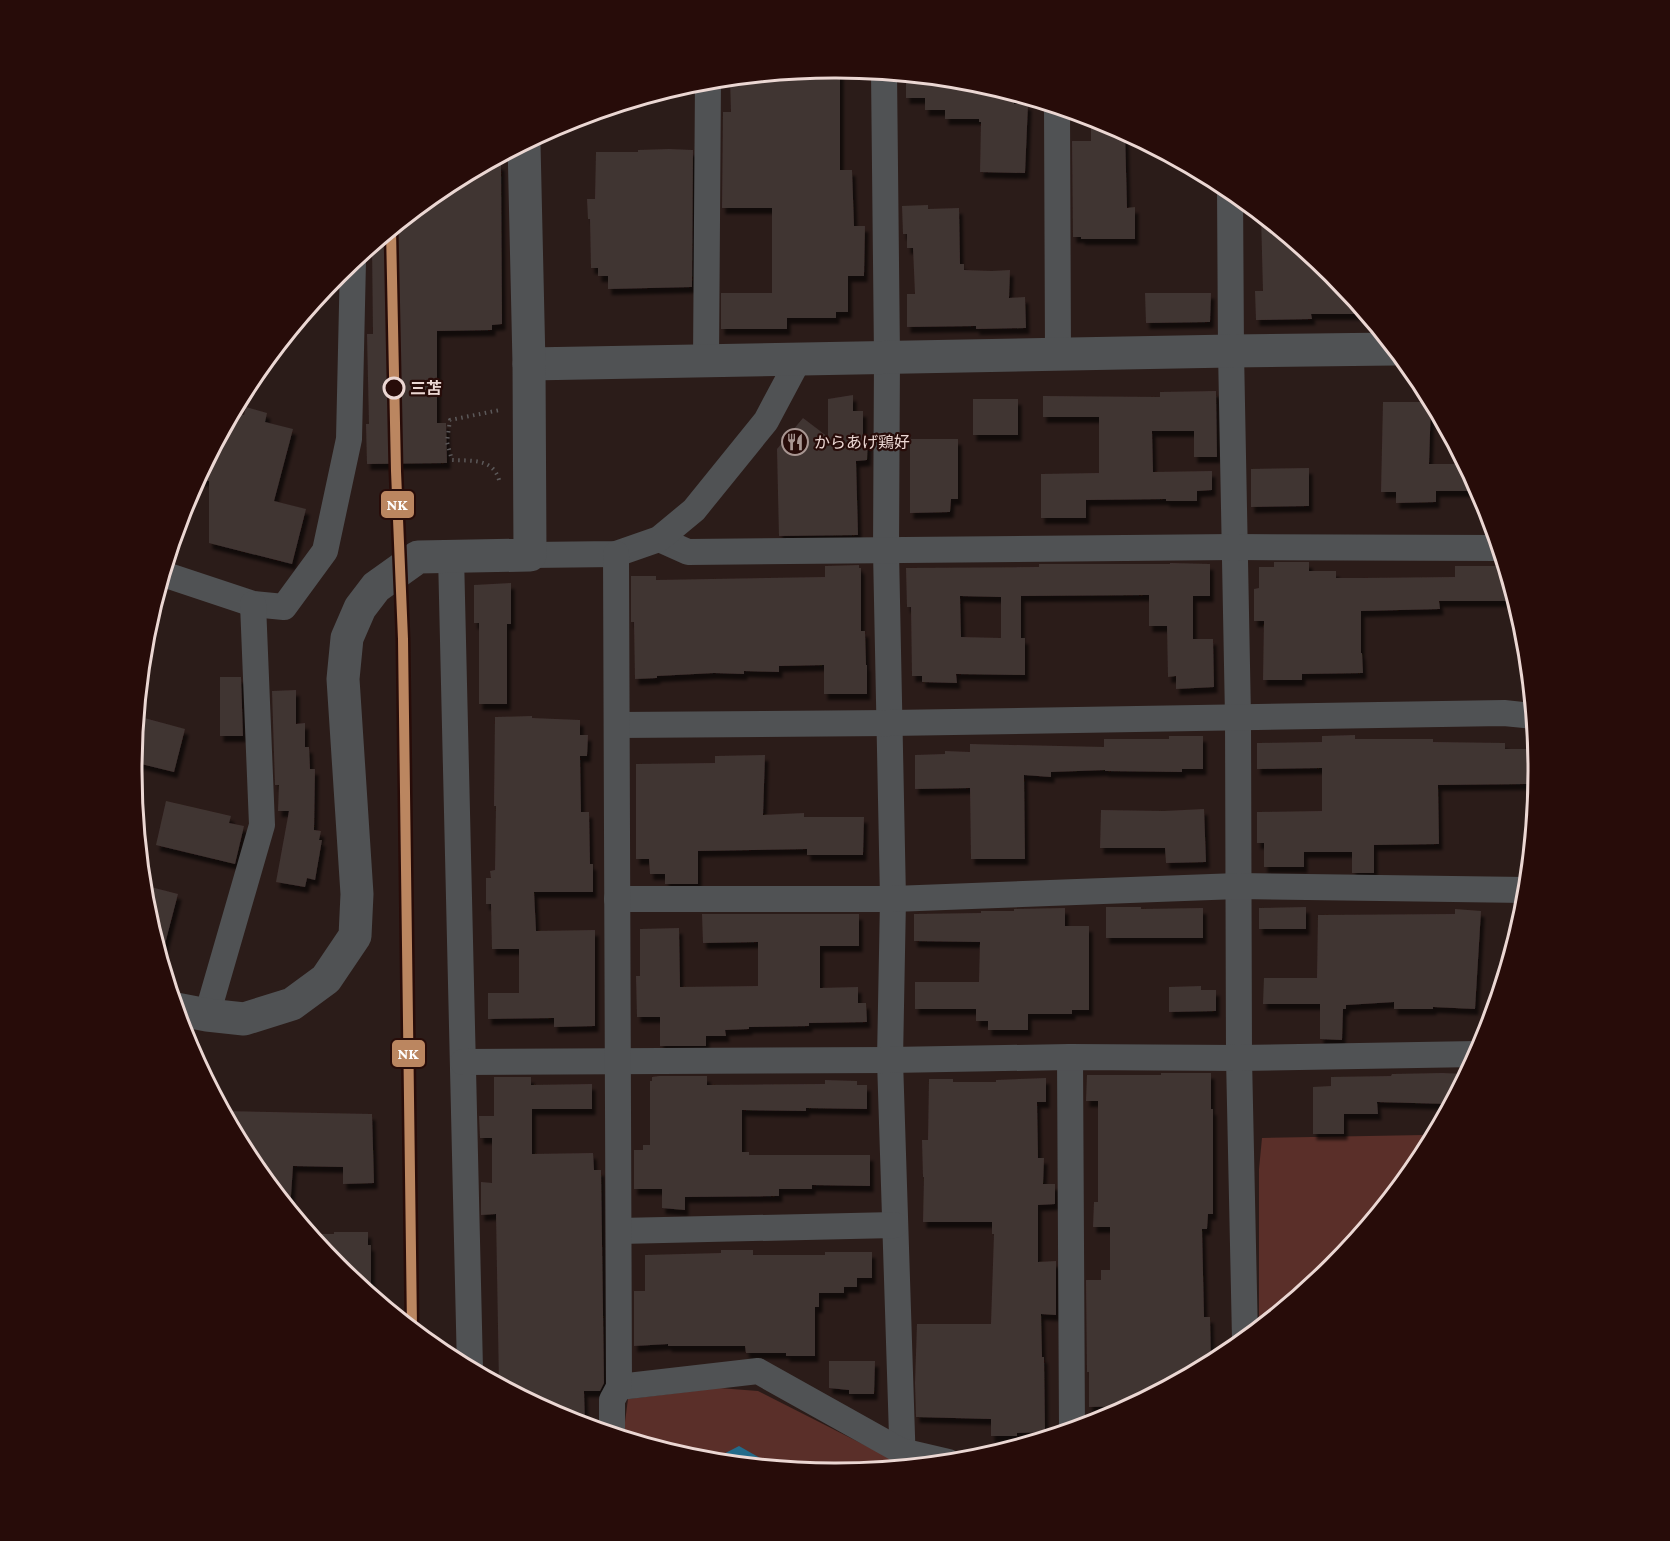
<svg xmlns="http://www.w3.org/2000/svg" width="1670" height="1541" font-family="'Crimson Pro','Noto Sans JP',serif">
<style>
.green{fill:#5a2f29}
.water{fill:#236b8a}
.building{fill:#413432;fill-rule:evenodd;filter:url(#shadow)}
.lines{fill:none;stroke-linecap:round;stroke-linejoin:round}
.path{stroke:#5c595a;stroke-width:4;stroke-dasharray:1.5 4.5;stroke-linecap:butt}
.minor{stroke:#505254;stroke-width:26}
.tertiary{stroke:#505254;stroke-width:33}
.rail-1-casing{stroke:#270c09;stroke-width:15}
.rail-1{stroke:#bb8660;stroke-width:10}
.stop-dot{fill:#270c09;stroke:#ebd7d3;stroke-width:3}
.labels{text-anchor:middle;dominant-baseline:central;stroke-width:4.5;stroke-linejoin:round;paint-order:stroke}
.stop-label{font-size:16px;font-weight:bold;fill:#ebd7d3;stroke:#270c09;text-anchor:start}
.poi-label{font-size:16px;fill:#ebd7d3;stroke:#270c09;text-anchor:start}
.rim{fill:none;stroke:#ebd7d3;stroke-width:3}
.line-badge{stroke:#270c09;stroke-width:2}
.badge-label{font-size:16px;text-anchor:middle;font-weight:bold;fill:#fff}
</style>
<defs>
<filter id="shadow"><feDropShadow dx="3.5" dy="6" stdDeviation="1.5" flood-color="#0009"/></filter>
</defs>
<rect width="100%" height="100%" fill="#2b1c19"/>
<g class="green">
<path d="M 1424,1135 L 1433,1135 L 1419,1161 L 1332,1268 L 1259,1328 L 1259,1169 L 1262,1138 Z"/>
<path d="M 719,1388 L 758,1391 L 892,1459 L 893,1468 L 835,1473 L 698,1460 L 623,1437 L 628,1399 Z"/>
</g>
<path class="water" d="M 739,1446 L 769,1463 L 767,1467 L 710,1461 Z"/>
<g class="building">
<path d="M 835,68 L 840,68 L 840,170 L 852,170 L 854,226 L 865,226 L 864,276 L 848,276 L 848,312 L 836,312 L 836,318 L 787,318 L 787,329 L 721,329 L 721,293 L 772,293 L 772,208 L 722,208 L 723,112 L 731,112 L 730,78 Z"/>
<path d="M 906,75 L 961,80 L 961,87 L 990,87 L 1014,94 L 1014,104 L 1028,104 L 1025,173 L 980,172 L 981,122 L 979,122 L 979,119 L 945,119 L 945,110 L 925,110 L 925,98 L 906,98 Z"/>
<path d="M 1091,117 L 1104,121 L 1125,132 L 1127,208 L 1135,207 L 1135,239 L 1081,239 L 1081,237 L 1073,237 L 1072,141 L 1091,141 Z"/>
<path d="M 669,149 L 693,150 L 692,287 L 608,289 L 608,276 L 598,276 L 598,268 L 591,268 L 590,219 L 588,219 L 587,199 L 595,199 L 596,152 L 638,152 L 638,150 Z"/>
<path d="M 485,164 L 501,164 L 502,324 L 492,325 L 492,330 L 437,331 L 437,423 L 446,423 L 447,463 L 367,464 L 366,424 L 369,424 L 367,334 L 373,334 L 372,245 L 445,186 Z"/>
<path d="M 928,205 L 928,209 L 959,208 L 960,264 L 964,264 L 964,270 L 992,271 L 1010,270 L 1009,298 L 1025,297 L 1026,328 L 976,329 L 976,326 L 907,327 L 907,294 L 915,294 L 913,248 L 907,248 L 907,234 L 903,234 L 902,206 Z"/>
<path d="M 1261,215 L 1332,274 L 1366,314 L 1311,314 L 1312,319 L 1256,320 L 1255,291 L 1263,291 Z"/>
<path d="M 1145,293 L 1211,293 L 1210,322 L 1146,323 Z"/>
<path d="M 1216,391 L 1217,457 L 1194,457 L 1194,431 L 1152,431 L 1153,472 L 1212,471 L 1212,490 L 1197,491 L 1197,501 L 1166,501 L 1166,499 L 1086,500 L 1086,518 L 1041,518 L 1041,474 L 1099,473 L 1099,417 L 1043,417 L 1043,396 L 1160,397 L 1160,392 Z"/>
<path d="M 853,395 L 853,411 L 863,411 L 863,434 L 868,434 L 867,460 L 856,461 L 858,535 L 779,536 L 777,449 L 803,418 L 828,437 L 828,399 Z"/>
<rect x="973" y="399" width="45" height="36"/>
<path d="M 1383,402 L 1431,402 L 1429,464 L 1465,464 L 1479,491 L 1436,491 L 1436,502 L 1396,503 L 1396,492 L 1381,492 Z"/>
<path d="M 246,407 L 267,413 L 265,422 L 293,429 L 274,501 L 306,509 L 292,564 L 209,543 L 209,481 L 197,479 L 233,412 L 244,415 Z"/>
<path d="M 910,439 L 958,439 L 958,499 L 951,499 L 950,512 L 910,513 Z"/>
<path d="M 1309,468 L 1309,506 L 1251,507 L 1251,469 Z"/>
<path d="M 1274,562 L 1309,562 L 1309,571 L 1336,571 L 1336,578 L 1361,578 L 1455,577 L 1455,566 L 1504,566 L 1515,601 L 1439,601 L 1440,609 L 1361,611 L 1361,653 L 1362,653 L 1363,673 L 1302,674 L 1302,680 L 1263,680 L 1264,621 L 1254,621 L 1254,589 L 1259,588 L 1259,567 L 1274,567 Z"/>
<path d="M 1170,563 L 1210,564 L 1210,596 L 1193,596 L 1193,639 L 1213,639 L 1214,687 L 1176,689 L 1176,676 L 1168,677 L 1167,626 L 1149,626 L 1149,595 L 1021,596 L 1021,638 L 1025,638 L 1025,675 L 956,674 L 957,683 L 922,682 L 922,676 L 912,676 L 911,607 L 907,607 L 906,568 L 1039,567 L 1039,564 L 1170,564 ZM 960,596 L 1001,597 L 1001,638 L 961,637 Z"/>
<path d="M 859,565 L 859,568 L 861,568 L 861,631 L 865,631 L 866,665 L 867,665 L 867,694 L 824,694 L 824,665 L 779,666 L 779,672 L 744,671 L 744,674 L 714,673 L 657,676 L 657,678 L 635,679 L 634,622 L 631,622 L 631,576 L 656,576 L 656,580 L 825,577 L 825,566 Z"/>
<path d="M 511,583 L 511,624 L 507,624 L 507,704 L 479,704 L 479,623 L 474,623 L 474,585 Z"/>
<path d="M 220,677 L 241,677 L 243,736 L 220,736 Z"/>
<path d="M 296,690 L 296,724 L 305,723 L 305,747 L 309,747 L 310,769 L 315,769 L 314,830 L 321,831 L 319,840 L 322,840 L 315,880 L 307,878 L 305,887 L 276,882 L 289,811 L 278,811 L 279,785 L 275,785 L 272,691 Z"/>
<path d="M 137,716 L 185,729 L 174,772 L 133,762 Z"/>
<path d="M 532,716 L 532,718 L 580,720 L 580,735 L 588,735 L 587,756 L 580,756 L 581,812 L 589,812 L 590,864 L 593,864 L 593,892 L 534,892 L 536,931 L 595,930 L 595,1026 L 554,1027 L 554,1018 L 488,1019 L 488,993 L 519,993 L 519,949 L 492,949 L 491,904 L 486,904 L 486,878 L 491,878 L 490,871 L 495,870 L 496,806 L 494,806 L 495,717 Z"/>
<path d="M 1355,735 L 1355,739 L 1433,739 L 1433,742 L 1505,743 L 1505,749 L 1536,749 L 1537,777 L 1527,777 L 1527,784 L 1438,785 L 1439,844 L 1374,845 L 1374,873 L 1352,873 L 1352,852 L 1304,852 L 1304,867 L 1264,867 L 1264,843 L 1257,843 L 1257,812 L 1322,811 L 1322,768 L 1257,769 L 1257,743 L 1322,742 L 1322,736 Z"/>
<path d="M 1169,736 L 1203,736 L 1203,769 L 1182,769 L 1182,772 L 1105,771 L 1105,770 L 1051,772 L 1051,777 L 1024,775 L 1025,859 L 971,859 L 970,788 L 915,789 L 915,755 L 945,754 L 945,751 L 970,752 L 970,744 L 1104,747 L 1104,739 L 1169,739 Z"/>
<path d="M 765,755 L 763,815 L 804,813 L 804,817 L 864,817 L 863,855 L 807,855 L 807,849 L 698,851 L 698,884 L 665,884 L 665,874 L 650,874 L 649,859 L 636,859 L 636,764 L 715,763 L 715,756 Z"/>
<path d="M 166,801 L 231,816 L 229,823 L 244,826 L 235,864 L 156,845 Z"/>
<path d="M 1204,809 L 1206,862 L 1166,863 L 1165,848 L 1100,848 L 1101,810 L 1164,811 Z"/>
<path d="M 143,885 L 178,894 L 161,959 L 145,907 Z"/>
<path d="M 1106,907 L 1141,907 L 1141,909 L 1203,908 L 1203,938 L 1106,938 Z"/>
<path d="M 1306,907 L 1306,929 L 1259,929 L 1259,908 Z"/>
<path d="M 1065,908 L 1065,926 L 1089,926 L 1089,1010 L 1072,1010 L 1072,1014 L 1028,1014 L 1028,1030 L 988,1030 L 988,1021 L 976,1021 L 976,1009 L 915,1009 L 915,982 L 979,982 L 980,942 L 914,941 L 914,914 L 981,913 L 981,911 L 1014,911 L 1014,909 Z"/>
<path d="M 1455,909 L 1481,911 L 1475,1009 L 1433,1007 L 1433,1009 L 1394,1009 L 1394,1002 L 1346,1005 L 1346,1009 L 1343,1009 L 1342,1040 L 1320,1039 L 1320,1004 L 1263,1004 L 1264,978 L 1317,978 L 1318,915 L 1455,914 Z"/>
<path d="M 702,914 L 859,914 L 859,946 L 820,946 L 820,988 L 858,987 L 858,1003 L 866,1003 L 867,1022 L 809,1023 L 809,1026 L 749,1027 L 749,1029 L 725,1030 L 726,1036 L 706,1036 L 706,1046 L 660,1046 L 660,1017 L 637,1017 L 636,976 L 640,976 L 640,929 L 679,928 L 680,987 L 758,986 L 758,942 L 703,943 Z"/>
<path d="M 1201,986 L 1201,990 L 1216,990 L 1216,1011 L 1169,1012 L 1169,987 Z"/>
<path d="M 1161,1073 L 1211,1073 L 1211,1109 L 1213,1109 L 1213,1214 L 1208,1214 L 1207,1229 L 1202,1229 L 1204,1317 L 1210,1317 L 1211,1363 L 1129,1406 L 1089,1407 L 1089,1372 L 1087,1372 L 1086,1280 L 1101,1280 L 1101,1270 L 1110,1270 L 1110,1227 L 1093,1227 L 1094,1202 L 1098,1202 L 1098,1101 L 1086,1101 L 1087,1075 L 1161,1075 Z"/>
<path d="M 1442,1073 L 1466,1074 L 1450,1104 L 1377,1102 L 1378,1114 L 1344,1114 L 1344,1134 L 1313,1134 L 1313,1087 L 1331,1086 L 1331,1077 L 1391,1076 L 1392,1074 Z"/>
<path d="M 659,1076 L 707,1076 L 707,1085 L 825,1084 L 825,1080 L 857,1081 L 857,1085 L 867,1085 L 867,1109 L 806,1108 L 806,1111 L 742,1110 L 742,1152 L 749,1152 L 749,1155 L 870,1155 L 870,1186 L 812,1185 L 812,1189 L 779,1189 L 779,1196 L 685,1197 L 685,1210 L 662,1208 L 662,1189 L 634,1189 L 634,1150 L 643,1150 L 643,1145 L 650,1145 L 650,1081 L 652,1081 L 652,1077 Z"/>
<path d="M 494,1077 L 531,1077 L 531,1085 L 592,1084 L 592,1109 L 532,1109 L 532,1154 L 593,1153 L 594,1170 L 601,1170 L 604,1383 L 600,1391 L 584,1391 L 585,1426 L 566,1420 L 499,1384 L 496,1214 L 481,1215 L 481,1182 L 492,1183 L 492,1138 L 480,1138 L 479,1116 L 494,1116 Z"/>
<path d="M 1046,1078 L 1046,1102 L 1037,1102 L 1038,1158 L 1044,1158 L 1043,1184 L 1055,1184 L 1055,1204 L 1038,1205 L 1038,1262 L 1056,1261 L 1056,1315 L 1041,1314 L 1042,1357 L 1044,1357 L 1045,1432 L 1017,1433 L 1017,1436 L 991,1436 L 991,1419 L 916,1417 L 915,1383 L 917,1324 L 991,1324 L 994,1234 L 992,1234 L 992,1222 L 923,1222 L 924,1177 L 923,1177 L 922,1140 L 928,1140 L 929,1079 L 953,1079 L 953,1082 L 996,1082 L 996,1080 Z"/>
<path d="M 224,1111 L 372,1114 L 374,1183 L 343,1184 L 343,1167 L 293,1166 L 290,1210 L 250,1161 Z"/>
<path d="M 334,1232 L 368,1232 L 368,1245 L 371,1245 L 371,1295 L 338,1267 L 310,1234 L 334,1234 Z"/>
<path d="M 721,1250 L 753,1250 L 753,1255 L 825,1255 L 825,1252 L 872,1252 L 872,1278 L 857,1278 L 857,1287 L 844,1287 L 844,1293 L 819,1293 L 819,1307 L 815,1307 L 815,1356 L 786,1356 L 786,1353 L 746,1353 L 745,1346 L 668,1346 L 668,1344 L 634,1346 L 634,1291 L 645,1291 L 645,1255 L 721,1253 Z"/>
<path d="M 829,1361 L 875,1361 L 874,1394 L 849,1394 L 849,1390 L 829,1388 Z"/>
</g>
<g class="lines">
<path class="path" d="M 499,480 C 493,458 471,461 452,460 L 447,442 L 450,420 L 500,410"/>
<g class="minor">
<path d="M 884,72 L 887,357 L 886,551 L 893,899 L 890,1060 L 903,1467"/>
<path d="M 1057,107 L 1058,354"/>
<path d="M 1230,190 L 1231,351 L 1238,717 L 1239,1058 L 1245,1339"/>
<path d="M 706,361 L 708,80"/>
<path d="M 659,539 L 688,552 L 1234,547 L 1499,548"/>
<path d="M 451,555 L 470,1369"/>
<path d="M 530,555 L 616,554 L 659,539 L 694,510 L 766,421 L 799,359"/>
<path d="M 163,574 L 253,604 L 284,607 L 325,551 L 349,439 L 353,261"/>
<path d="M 617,725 L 890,723 L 1504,713 L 1533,716"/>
<path d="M 617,899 L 893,899 L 1238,886 L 1526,890"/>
<path d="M 207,1015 L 262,825 L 253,604"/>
<path d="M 1070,1057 L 1072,1430"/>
<path d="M 463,1062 L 890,1060 L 1070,1057 L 1239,1058 L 1477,1054"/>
<path d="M 619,1231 L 895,1225"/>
<path d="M 619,1387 L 758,1371 L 901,1451 L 948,1462"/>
<path d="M 612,1434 L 612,1400 L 619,1387 L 616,554"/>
</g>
<g class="tertiary">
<path d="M 529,364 L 1231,351 L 1394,349"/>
<path d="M 176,1009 L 207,1015 L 244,1019 L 292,1004 L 326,979 L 355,936 L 357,894 L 343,679 L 347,638 L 360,608 L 376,587 L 418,557 L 530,555 L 529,364 L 524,143"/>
</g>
<defs>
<path id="rail-1" d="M 391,230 L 396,471 L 403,639 L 412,1328"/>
</defs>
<use href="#rail-1" class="rail-1-casing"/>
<use href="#rail-1" class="rail-1"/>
</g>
<defs>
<symbol id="restaurant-ring" viewBox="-11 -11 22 22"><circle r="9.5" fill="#270c09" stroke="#a89692" stroke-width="1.5"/><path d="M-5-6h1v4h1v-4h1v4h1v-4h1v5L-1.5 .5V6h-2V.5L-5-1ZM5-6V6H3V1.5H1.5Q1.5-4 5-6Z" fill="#a89692"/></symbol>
</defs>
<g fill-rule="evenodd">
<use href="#restaurant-ring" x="780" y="427" width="30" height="30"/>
</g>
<circle class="stop-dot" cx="394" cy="388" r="10"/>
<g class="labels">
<g class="stop-label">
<text x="410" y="388">三苫</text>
</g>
<g class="poi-label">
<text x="814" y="442">からあげ鶏好</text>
</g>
</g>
<path d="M0 0H1670V1541H0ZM834 78H836A692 692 0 0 1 1528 770V771A692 692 0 0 1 836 1463H834A692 692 0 0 1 142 771V770A692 692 0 0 1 834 78Z" fill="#270c09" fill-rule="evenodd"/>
<path class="rim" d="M834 78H836A692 692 0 0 1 1528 770V771A692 692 0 0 1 836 1463H834A692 692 0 0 1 142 771V770A692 692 0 0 1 834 78Z"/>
<g class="line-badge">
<rect x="380" y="490" width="35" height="29" rx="6" fill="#bb8660"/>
<rect x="391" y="1039" width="35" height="29" rx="6" fill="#bb8660"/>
</g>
<g class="badge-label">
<text x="397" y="510">NK</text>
<text x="408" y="1059">NK</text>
</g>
</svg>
